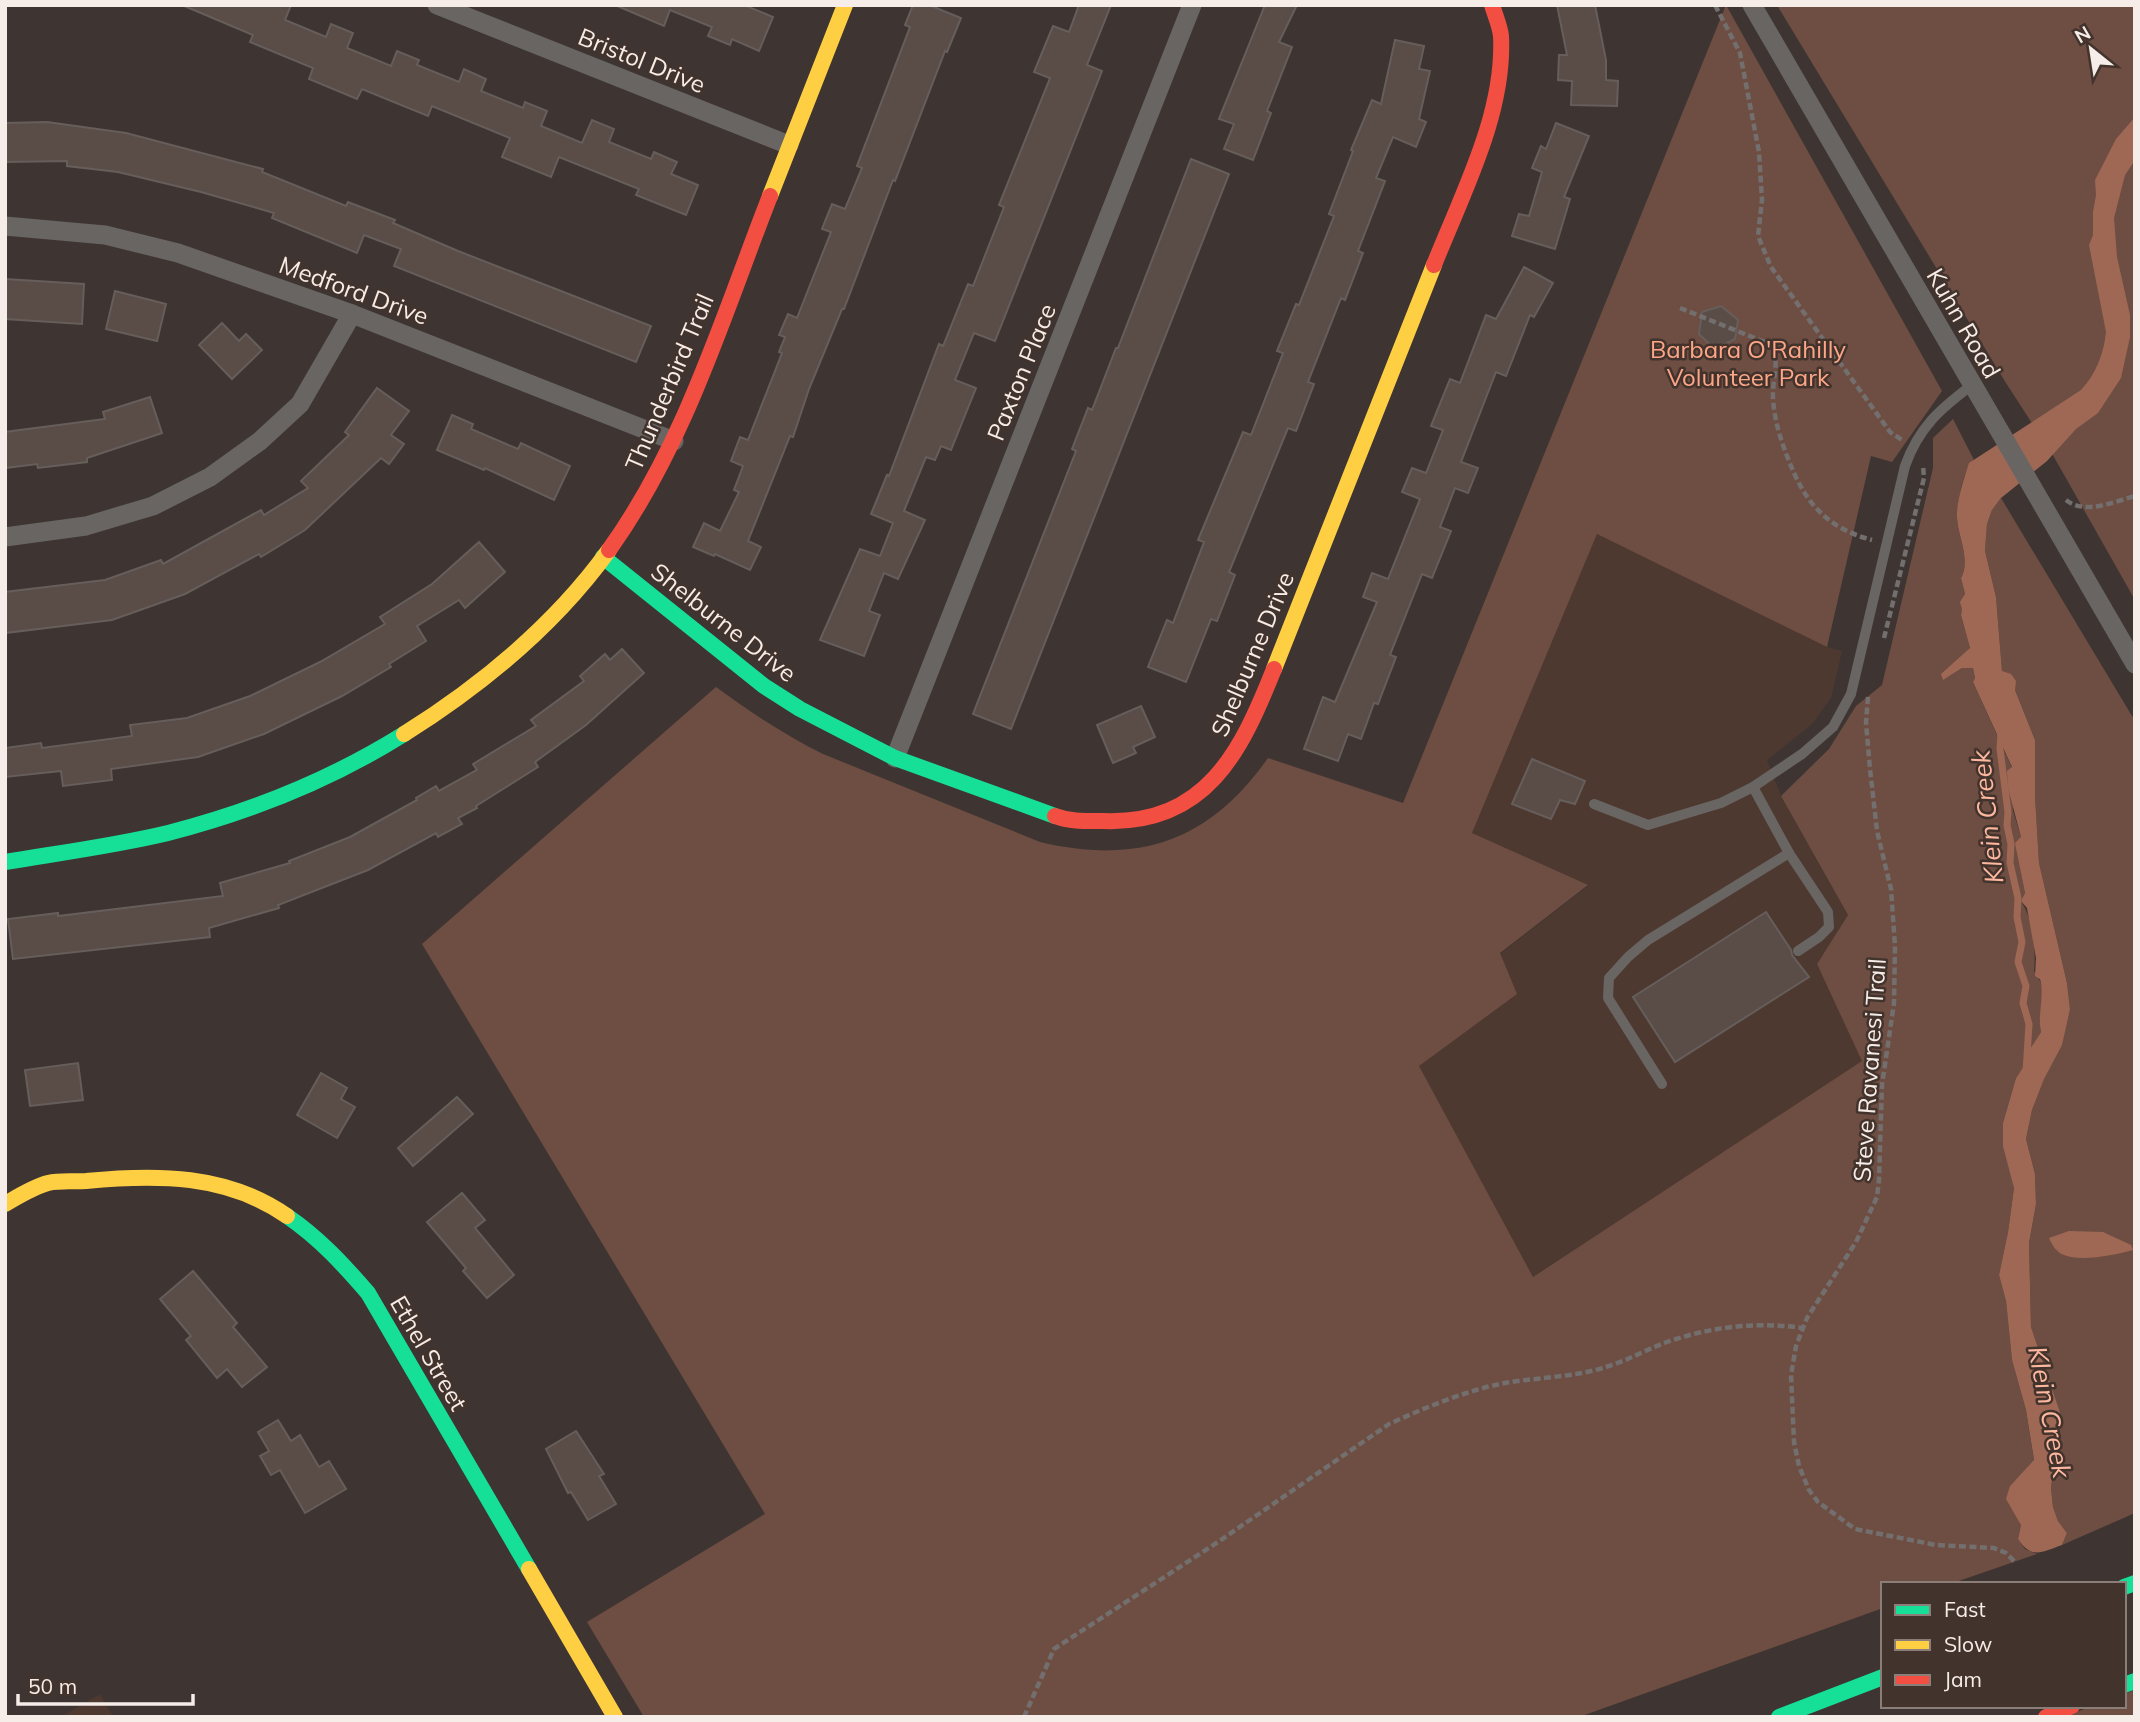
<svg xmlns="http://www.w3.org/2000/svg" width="2140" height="1722" font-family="Mulish,sans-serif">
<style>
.built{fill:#4e3931}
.green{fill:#6e4e42}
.water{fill:#9e6855}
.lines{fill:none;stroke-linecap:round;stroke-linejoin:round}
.stream{stroke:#9e6855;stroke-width:7}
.building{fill:#5a4c47;stroke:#665e5b;stroke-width:2}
.path{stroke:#736f6e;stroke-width:4.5;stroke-dasharray:7 3.5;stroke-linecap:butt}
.lane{stroke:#686563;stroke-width:10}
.street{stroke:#686563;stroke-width:19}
.fast{stroke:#16e098;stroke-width:16}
.slow{stroke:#ffcf43;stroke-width:16}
.jam{stroke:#f24e42;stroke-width:16}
.labels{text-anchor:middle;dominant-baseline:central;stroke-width:5;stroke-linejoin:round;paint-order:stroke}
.street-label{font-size:24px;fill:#f6ece8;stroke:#43332d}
.park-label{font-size:24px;fill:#fca687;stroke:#43332d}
.water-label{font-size:26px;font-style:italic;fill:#feb89f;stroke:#43332d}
</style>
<rect width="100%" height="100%" fill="#3e3532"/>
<g class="built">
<path d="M 1597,534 L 1827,647 L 1842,651 L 1831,698 L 1812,724 L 1767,760 L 1781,796 L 1848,915 L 1817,964 L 1863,1061 L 1533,1277 L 1418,1065 L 1516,994 L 1500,954 L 1588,886 L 1472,833 Z"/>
<path d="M 100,1694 L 113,1717 L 61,1717 Z"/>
</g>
<g class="green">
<path d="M 1726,5 L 1942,391 L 1892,462 L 1871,456 L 1827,647 L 1597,534 L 1472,833 L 1588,885 L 1500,953 L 1517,994 L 1419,1066 L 1533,1277 L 1862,1061 L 1817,964 L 1848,915 L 1781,796 L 1829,749 L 1856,706 L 1882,685 L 1933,468 L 1933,438 L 1953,419 L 1974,460 C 1963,467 1957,506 1957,518 C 1958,538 1971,560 1961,578 L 1965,594 L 1961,615 L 1970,648 L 1944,679 L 1962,668 L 1973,668 L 1975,678 L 1973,682 L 2012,768 L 2013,811 L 2021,837 L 2018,856 L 2025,893 L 2021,901 C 2033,919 2036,950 2034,971 C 2051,992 2036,1008 2041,1032 L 2030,1049 L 2031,1057 L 2016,1078 L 2003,1123 L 2014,1188 L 2008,1232 L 1999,1275 L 2006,1301 L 2012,1360 L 2026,1410 L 2034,1461 L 2010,1486 L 2021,1525 L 2018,1539 L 2025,1549 L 2037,1554 L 1950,1584 L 1883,1584 L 1883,1608 L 1579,1717 L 644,1717 L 587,1622 L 765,1514 L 422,944 L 716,687 C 750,712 785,735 823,754 L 1040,842 C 1138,865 1209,842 1268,758 L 1403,803 Z"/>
<path d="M 1777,5 L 2135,5 L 2135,600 L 2054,457 L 2006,383 Z"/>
<path d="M 2001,498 L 2135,721 L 2135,1513 L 2062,1545 L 2067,1533 L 2058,1521 L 2053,1507 L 2051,1488 L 2060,1412 L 2031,1327 L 2029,1243 L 2036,1204 L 2035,1174 L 2026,1139 L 2032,1110 L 2070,1009 L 2067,983 L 2039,863 L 2035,796 L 2035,740 L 2015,690 L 2002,671 L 1996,597 L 1985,551 L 1987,524 L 1992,510 Z"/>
<path d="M 2135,1690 L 2135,1717 L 2064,1717 L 2092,1706 L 2124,1706 L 2124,1694 Z"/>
</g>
<g class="water">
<path d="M 2135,117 L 2135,160 L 2125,175 L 2114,218 L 2117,257 L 2130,315 L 2130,337 L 2121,378 L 2098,413 L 2076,429 L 2047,461 L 2001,498 L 1992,510 L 1987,524 L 1985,551 L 1996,597 L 2002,671 L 2011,674 L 2016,681 L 2015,690 L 2035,740 L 2035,796 L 2039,863 L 2067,983 L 2070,1009 L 2062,1045 L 2044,1079 L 2032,1110 L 2026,1139 L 2035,1174 L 2036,1204 L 2029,1243 L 2031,1327 L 2060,1412 L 2051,1488 L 2053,1507 L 2058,1521 L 2067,1533 L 2062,1545 C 2042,1552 2032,1560 2018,1539 L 2021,1525 L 2006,1499 L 2010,1486 L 2034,1460 L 2026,1410 L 2012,1360 L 2006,1301 L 1999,1275 L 2008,1232 L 2014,1188 L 2003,1146 L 2003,1123 L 2016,1078 L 2030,1057 L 2030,1049 L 2041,1032 C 2037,1013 2045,997 2040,979 L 2035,976 L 2036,958 L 2027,908 L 2021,901 L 2025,893 L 2015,843 L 2021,837 L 2008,788 L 2007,771 L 2012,767 L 1973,682 L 1975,678 L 1973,668 L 1962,668 L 1943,680 L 1941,674 L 1970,648 L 1961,615 L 1962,609 L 1960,602 L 1965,594 L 1961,578 C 1971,560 1958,537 1957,518 C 1956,502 1964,478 1969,463 L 2081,390 C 2096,374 2104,353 2106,332 L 2089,245 L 2093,235 L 2093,212 L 2096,195 L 2095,180 L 2116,139 Z"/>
<path d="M 2069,1231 L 2103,1232 L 2131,1245 L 2133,1250 C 2116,1255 2080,1262 2064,1255 C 2057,1253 2052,1245 2049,1238 Z"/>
</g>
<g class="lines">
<path class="stream" d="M 2001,733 L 2000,749 L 2008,812 L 2007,825 L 2011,844 L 2010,863 L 2018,898 L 2017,917 L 2022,942 L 2018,962 L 2026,986 L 2023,1003 L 2029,1024 L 2026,1072"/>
</g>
<g class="building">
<path d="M 182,5 L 291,5 L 285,20 L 326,37 L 331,24 L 353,33 L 347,48 L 391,66 L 397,51 L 419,60 L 417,65 L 459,82 L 464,69 L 486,79 L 481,91 L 523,108 L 525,102 L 547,111 L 541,126 L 582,143 L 592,120 L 614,129 L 609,142 L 651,159 L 654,152 L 677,162 L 671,174 L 698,185 L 686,215 L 636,195 L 639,189 L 559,157 L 551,177 L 502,157 L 510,138 L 432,106 L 428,116 L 362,89 L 357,99 L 309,79 L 313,68 L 250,42 L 253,35 Z"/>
<path d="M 615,5 L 744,5 L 773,17 L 759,51 L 732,39 L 730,45 L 708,36 L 712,27 L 670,10 L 664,26 Z"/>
<path d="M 913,5 L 929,5 L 961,18 L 947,52 L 945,51 L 895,181 L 893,180 L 844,309 L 842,309 L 809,389 L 793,437 L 790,436 L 748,541 L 761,547 L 750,570 L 715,554 L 714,556 L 693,547 L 704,523 L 720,531 L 739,492 L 734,490 L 743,466 L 731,461 L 740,437 L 748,440 L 782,353 L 779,352 L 785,337 L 779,335 L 788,314 L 797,318 L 831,232 L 822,229 L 832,204 L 845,209 L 862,168 L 857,166 L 910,27 L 905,25 Z"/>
<path d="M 1079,5 L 1111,5 L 1087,65 L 1102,71 L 995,341 L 974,333 L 955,380 L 976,388 L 951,450 L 941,446 L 935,460 L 926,457 L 904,511 L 925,520 L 898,579 L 884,573 L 869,611 L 880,615 L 864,656 L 820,640 L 860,549 L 880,556 L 893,523 L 871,514 L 887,475 L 889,476 L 939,344 L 943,346 L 968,284 L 973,286 L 1004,207 L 999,205 L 1050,78 L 1034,72 L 1053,26 L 1069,32 Z"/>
<path d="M 1265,5 L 1297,5 L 1279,42 L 1292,47 L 1267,111 L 1271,113 L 1253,160 L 1224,149 L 1234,124 L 1219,119 Z"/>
<path d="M 1557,5 L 1595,5 L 1606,60 L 1606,80 L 1618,81 L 1617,106 L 1571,105 L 1572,81 L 1558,80 L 1559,55 L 1567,55 Z"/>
<path d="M 1395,40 L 1424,46 L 1419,69 L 1430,71 L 1419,119 L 1426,122 L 1416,147 L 1393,137 L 1376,178 L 1385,181 L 1358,251 L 1363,253 L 1345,300 L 1341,298 L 1308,382 L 1314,384 L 1296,431 L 1288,428 L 1229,572 L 1235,575 L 1217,621 L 1211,619 L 1186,682 L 1148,667 L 1167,620 L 1173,623 L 1204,542 L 1198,540 L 1243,432 L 1251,435 L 1283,353 L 1277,351 L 1296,304 L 1299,305 L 1334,216 L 1329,214 L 1353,151 L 1351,150 L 1372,100 L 1381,104 Z"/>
<path d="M 47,122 L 126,133 L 263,169 L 262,172 L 346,206 L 348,202 L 395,220 L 393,223 L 458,251 L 651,326 L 636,362 L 394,266 L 401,249 L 364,235 L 357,253 L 272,218 L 274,213 L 201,192 L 118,172 L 67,166 L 67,161 L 5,162 L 5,123 Z"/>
<path d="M 1556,123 L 1589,136 L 1564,197 L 1570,199 L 1555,249 L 1512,236 L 1519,214 L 1529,216 L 1542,172 L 1532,168 L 1541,146 L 1546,149 Z"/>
<path d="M 1191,159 L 1229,174 L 1011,729 L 973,714 L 1076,451 L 1072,449 L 1088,408 L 1092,410 L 1116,348 L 1118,348 Z"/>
<path d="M 1524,267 L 1553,283 L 1534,317 L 1530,315 L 1506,376 L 1496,372 L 1461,462 L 1478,468 L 1468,493 L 1455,488 L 1440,527 L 1451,531 L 1432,578 L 1422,574 L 1390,655 L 1396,657 L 1378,704 L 1374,703 L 1361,739 L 1348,734 L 1338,761 L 1304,749 L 1323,697 L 1335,702 L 1377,602 L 1363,597 L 1372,573 L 1388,579 L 1420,499 L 1402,492 L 1412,468 L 1426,473 L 1443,430 L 1431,426 L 1450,379 L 1460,383 L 1486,315 L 1496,319 Z"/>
<path d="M 5,279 L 84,284 L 82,324 L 5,319 Z"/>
<path d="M 115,291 L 166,304 L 157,341 L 106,329 Z"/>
<path d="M 1721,306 L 1738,320 L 1735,339 L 1715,349 L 1699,334 L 1702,312 Z"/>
<path d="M 222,323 L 239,341 L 246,334 L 262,350 L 232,379 L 199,345 Z"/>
<path d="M 377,388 L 409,411 L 391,435 L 404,444 L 389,464 L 381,458 L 305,530 L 261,557 L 259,554 L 185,594 L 112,620 L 5,633 L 5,592 L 105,580 L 161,560 L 163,564 L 261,510 L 264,515 L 308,488 L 301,481 L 349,435 L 345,432 Z"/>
<path d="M 150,397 L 162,433 L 87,458 L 87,462 L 38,468 L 37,464 L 5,468 L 5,432 L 105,419 L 103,412 Z"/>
<path d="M 452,415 L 473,424 L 471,429 L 518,449 L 521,443 L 570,466 L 554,500 L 485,468 L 484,470 L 437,450 Z"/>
<path d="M 479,542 L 505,572 L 465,608 L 459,600 L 417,626 L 426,641 L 389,664 L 391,667 L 342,696 L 264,734 L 198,757 L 111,769 L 112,780 L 63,786 L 61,771 L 5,777 L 5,748 L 41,743 L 42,748 L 132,736 L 130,725 L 187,718 L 250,696 L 320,662 L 385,624 L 380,617 L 432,584 Z"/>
<path d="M 622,649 L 644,673 L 586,725 L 535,762 L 538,767 L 476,806 L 477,808 L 458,818 L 462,824 L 438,837 L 436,833 L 368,870 L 278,905 L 279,908 L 209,928 L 210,937 L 13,959 L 8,919 L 58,913 L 58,916 L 223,896 L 220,883 L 290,863 L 289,861 L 350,837 L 417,800 L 416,798 L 436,786 L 439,791 L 477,770 L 473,764 L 536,726 L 531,720 L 584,681 L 580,676 L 605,654 L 610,660 Z"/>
<path d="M 1141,706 L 1155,737 L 1133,747 L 1136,753 L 1113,763 L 1097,725 Z"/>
<path d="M 1532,759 L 1585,781 L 1575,804 L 1560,800 L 1551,819 L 1512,804 Z"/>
<path d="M 1766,912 L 1791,950 L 1792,955 L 1809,977 L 1675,1062 L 1633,997 Z"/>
<path d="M 78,1063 L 83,1100 L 30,1106 L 25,1070 Z"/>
<path d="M 321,1073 L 347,1088 L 341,1099 L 355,1107 L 337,1138 L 297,1115 Z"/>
<path d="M 457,1097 L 473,1114 L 413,1166 L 398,1148 Z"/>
<path d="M 462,1193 L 485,1220 L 475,1228 L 514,1275 L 487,1298 L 463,1271 L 466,1268 L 427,1222 Z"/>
<path d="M 193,1271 L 237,1323 L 233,1327 L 267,1367 L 242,1387 L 227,1369 L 217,1378 L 186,1340 L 191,1336 L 160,1299 Z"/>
<path d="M 278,1420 L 291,1441 L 300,1435 L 319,1467 L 329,1461 L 346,1489 L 305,1513 L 280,1470 L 271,1475 L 260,1456 L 269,1451 L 258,1432 Z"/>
<path d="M 576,1431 L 604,1474 L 599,1476 L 616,1504 L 588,1520 L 571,1492 L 568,1493 L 546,1449 Z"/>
</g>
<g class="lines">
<g class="path">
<path d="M 1715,5 L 1740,53 L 1759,152 L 1762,200 L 1758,236 L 1771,267 L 1890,432 L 1902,440"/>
<path d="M 1680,308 L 1772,345 C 1780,361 1772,380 1773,398 C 1774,418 1780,438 1787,456 C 1804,501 1824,527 1872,540"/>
<path d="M 2066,500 C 2085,515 2113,502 2135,496"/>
<path d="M 1884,638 L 1924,478 L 1923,466"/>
<path d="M 1868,697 L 1866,723 L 1870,769 L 1877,831 L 1891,889 L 1895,946 L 1894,1003 L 1882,1085 L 1879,1180 L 1877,1197 L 1856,1242 L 1807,1318 L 1796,1346 L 1791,1375 L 1794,1442 L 1799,1466 L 1809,1490 L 1818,1502 L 1855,1529 L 1936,1545 L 1994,1548 L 2006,1553 L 2016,1563"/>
<path d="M 1024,1717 L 1054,1649 L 1218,1542 L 1389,1424 C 1422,1409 1465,1391 1500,1384 C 1535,1377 1572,1378 1606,1367 C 1630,1360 1652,1346 1676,1339 C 1717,1326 1760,1322 1803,1328"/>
</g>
<g class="lane">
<path d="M 1753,787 L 1789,853 L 1828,912 L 1829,927 L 1819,937 L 1798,951"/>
<path d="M 1594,804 L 1648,825 L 1721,803 L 1753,787 L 1802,754 L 1833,727 L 1851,694 L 1905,466 C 1919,427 1940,409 1972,385"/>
<path d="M 1662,1084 L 1608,998 L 1609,978 L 1628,957 L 1648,940 L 1789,853"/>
</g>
<g class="street">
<path d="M 437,5 L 789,145"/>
<path d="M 1752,5 L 2135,664"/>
<path d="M 5,226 L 105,235 L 178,253 L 352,314 L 674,441"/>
<path d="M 5,537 L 86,526 L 153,506 L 210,477 L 260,441 L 300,404 L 352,314"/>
<path d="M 895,758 L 1192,5"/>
</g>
<g class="fast">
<path d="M 603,557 L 764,686 L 800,709 L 895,758 L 1055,816"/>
<path d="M 5,862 C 59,853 114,846 168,833 C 250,812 332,779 404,734"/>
<path d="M 287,1216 C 319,1238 343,1264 368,1293 L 529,1569"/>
<path d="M 2124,1587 L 2135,1583"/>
<path d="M 2124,1685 L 2135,1681"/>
<path d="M 1779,1717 L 1883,1677"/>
</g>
<g class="slow">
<path d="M 770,196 L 845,5"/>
<path d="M 1274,669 L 1434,265"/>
<path d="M 404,734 C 482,685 555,625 609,550"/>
<path d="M 5,1204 C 19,1196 33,1187 48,1183 C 61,1180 73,1182 86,1181 C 156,1174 227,1174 287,1216"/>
<path d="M 529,1569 L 615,1717"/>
</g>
<g class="jam">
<path d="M 1434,265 C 1462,194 1505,114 1501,36 C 1500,26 1495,15 1492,5"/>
<path d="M 609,550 C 685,444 723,316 770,196"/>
<path d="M 1055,816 C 1071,822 1087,821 1103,821 C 1206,825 1241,752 1274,669"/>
<path d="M 2046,1717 L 2072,1706"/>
</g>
</g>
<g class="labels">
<g class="street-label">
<text transform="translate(642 60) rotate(22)">Bristol Drive</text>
<text transform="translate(354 290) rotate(20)">Medford Drive</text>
<text transform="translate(1964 323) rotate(60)">Kuhn Road</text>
<text transform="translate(1021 372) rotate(-68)">Paxton Place</text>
<text transform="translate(669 382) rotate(-67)">Thunderbird Trail</text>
<text transform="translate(724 622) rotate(38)">Shelburne Drive</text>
<text transform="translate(1252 654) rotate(-67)">Shelburne Drive</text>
<text transform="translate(1869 1070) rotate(-86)">Steve Ravanesi Trail</text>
<text transform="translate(429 1353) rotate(60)">Ethel Street</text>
</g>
<g class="park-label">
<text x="1748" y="349">Barbara O'Rahilly<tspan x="1748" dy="28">Volunteer Park</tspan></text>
</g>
<g class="water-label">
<text transform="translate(1987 817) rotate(-96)">Klein Creek</text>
<text transform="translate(2050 1412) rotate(79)">Klein Creek</text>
</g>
</g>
<rect width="2140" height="1722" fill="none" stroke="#f6ece8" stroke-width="14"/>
<rect x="1881" y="1582" width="245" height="126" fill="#43332d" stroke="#8b7d78" stroke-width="2"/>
<rect x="1895" y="1605" width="35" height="10" fill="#16e098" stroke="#8b7d78" stroke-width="2"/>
<text x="1944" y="1617" font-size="21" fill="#f6ece8">Fast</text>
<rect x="1895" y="1640" width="35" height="10" fill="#ffcf43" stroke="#8b7d78" stroke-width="2"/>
<text x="1944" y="1652" font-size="21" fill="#f6ece8">Slow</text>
<rect x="1895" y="1675" width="35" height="10" fill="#f24e42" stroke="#8b7d78" stroke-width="2"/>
<text x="1944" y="1687" font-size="21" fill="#f6ece8">Jam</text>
<g transform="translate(2091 49) rotate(330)" stroke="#43332d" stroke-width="5" paint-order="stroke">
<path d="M0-5L12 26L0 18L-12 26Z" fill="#f6ece8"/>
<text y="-10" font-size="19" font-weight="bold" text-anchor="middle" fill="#f6ece8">N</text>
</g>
<path d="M18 1694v10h175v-10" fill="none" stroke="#f6ece8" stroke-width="3.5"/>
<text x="28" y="1694" font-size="21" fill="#f6ece8" stroke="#43332d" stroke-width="5" paint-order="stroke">50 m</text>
</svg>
